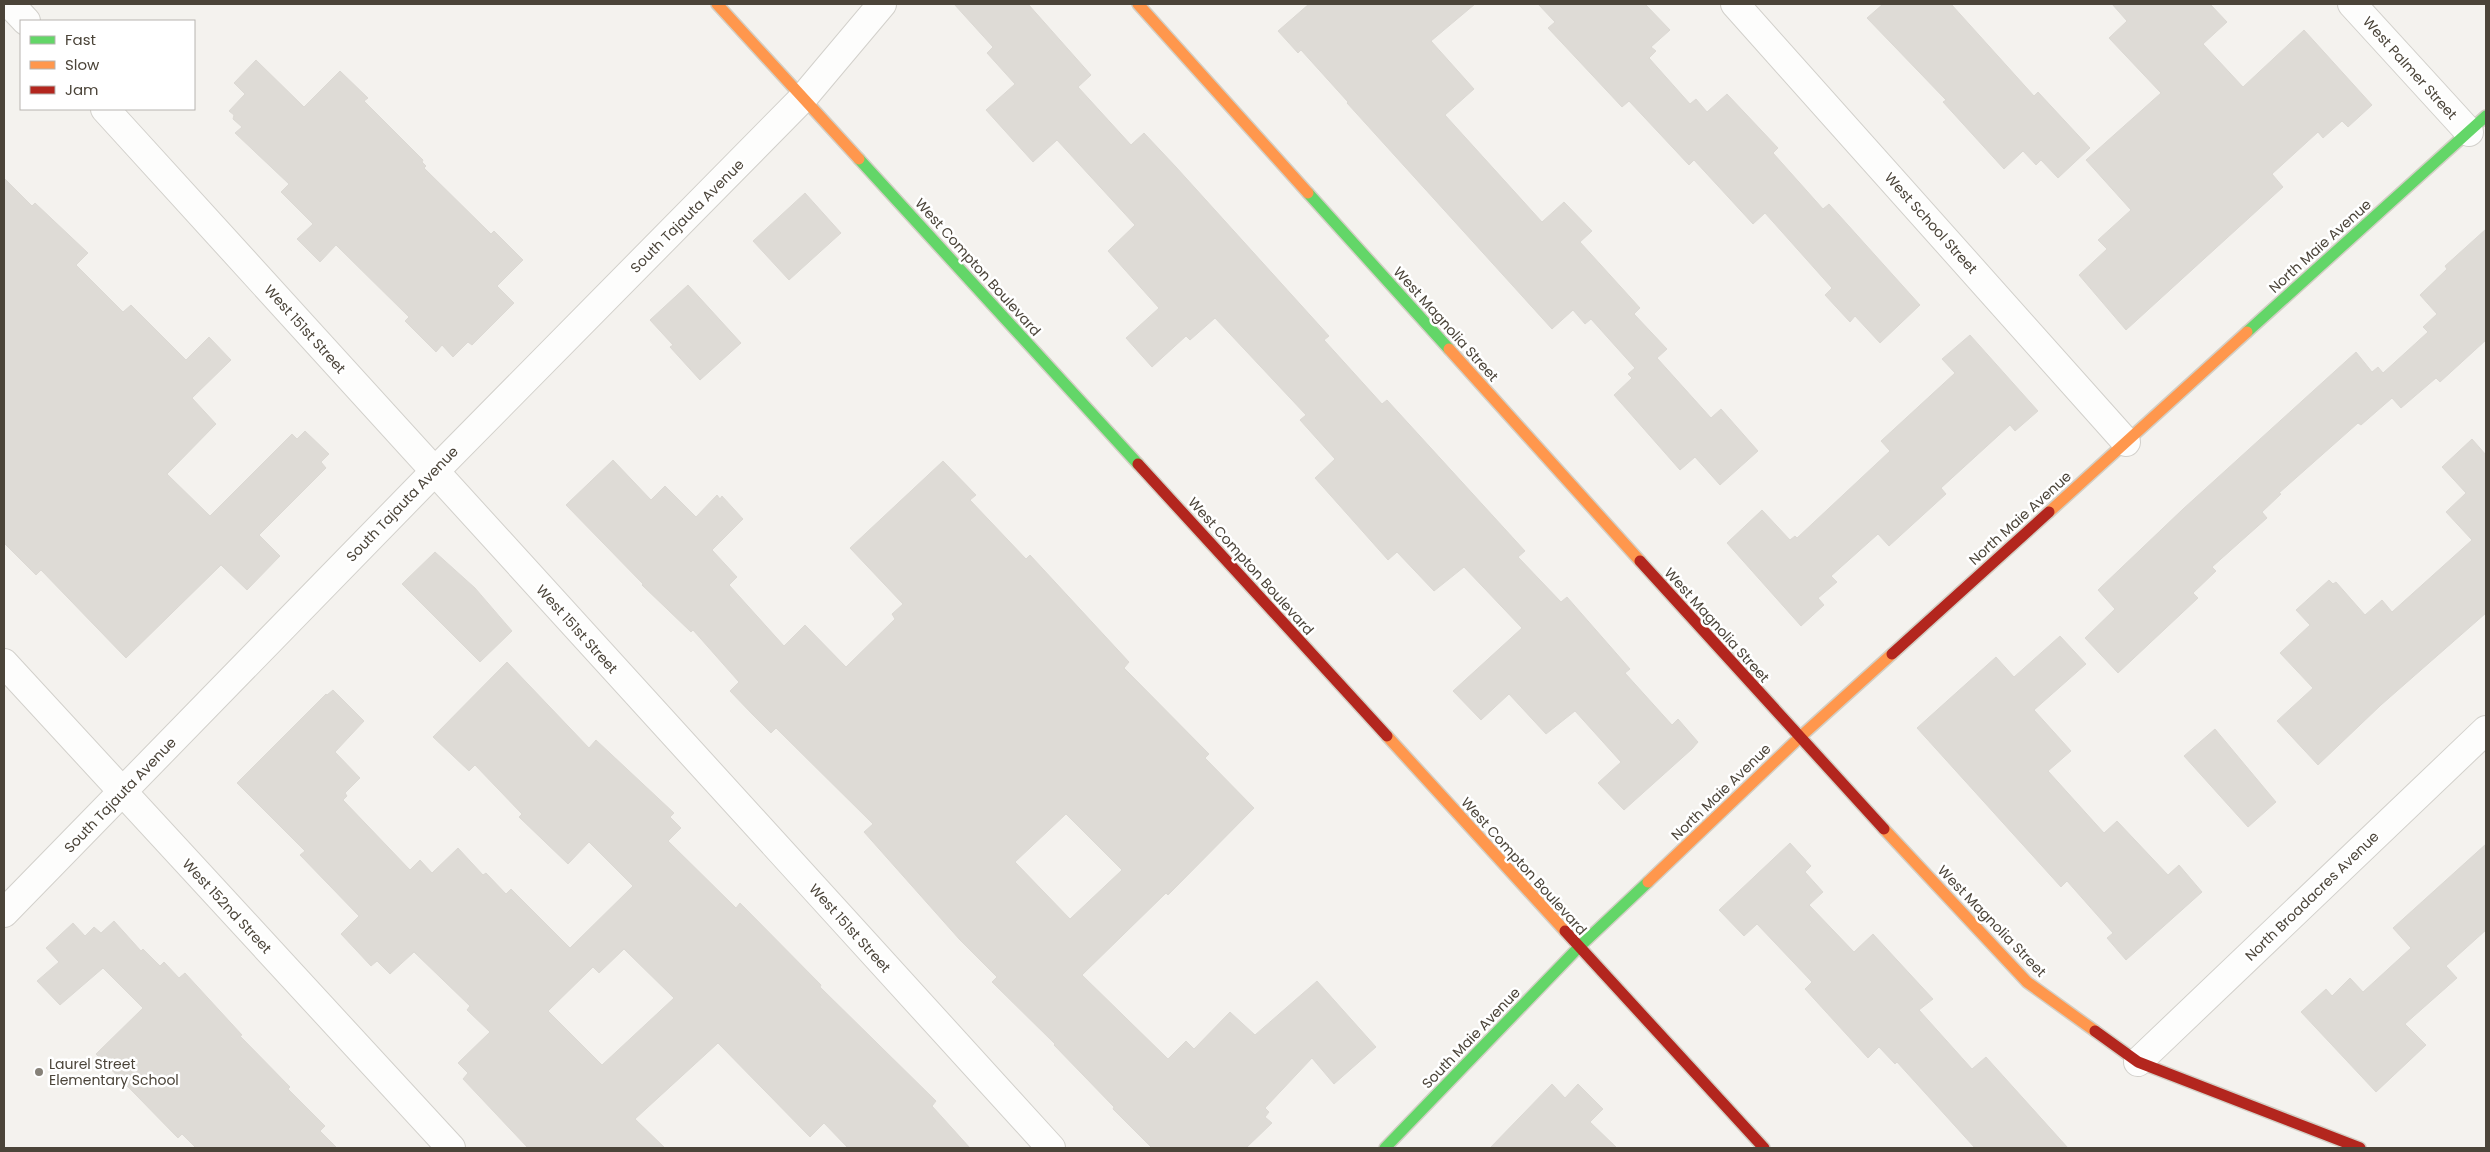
<svg xmlns="http://www.w3.org/2000/svg" width="2490" height="1152" font-family="Poppins,sans-serif">
<style>
.building{fill:#dedbd6;stroke:#dcd9d4;fill-rule:evenodd}
.lines{fill:none;stroke-linecap:round;stroke-linejoin:round}
.street-casing{stroke:#d2d0cb;stroke-width:30}
.fast-casing{stroke:#d3cfc5;stroke-width:14}
.slow-casing{stroke:#d3cfc5;stroke-width:14}
.jam-casing{stroke:#d3cfc5;stroke-width:14}
.street{stroke:#fdfdfc;stroke-width:28}
.fast{stroke:#63d668;stroke-width:11}
.slow{stroke:#ff974d;stroke-width:11}
.jam{stroke:#b3261e;stroke-width:11}
.poi-dot{fill:#868178;stroke:#fff;stroke-width:2}
.labels{text-anchor:middle;dominant-baseline:central;stroke-width:5;stroke-linejoin:round;paint-order:stroke}
.street-label{font-size:14px;fill:#4b4439;stroke:#fff}
.poi-label{font-size:14px;fill:#4b4439;stroke:#fff;text-anchor:start}
</style>
<rect width="100%" height="100%" fill="#f4f2ee"/>
<g class="building">
<path d="M 954,4 L 1028,4 L 1091,75 L 1078,87 L 1131,145 L 1144,133 L 1176,167 L 1329,336 L 1324,340 L 1382,404 L 1387,400 L 1525,551 L 1518,557 L 1561,602 L 1567,597 L 1630,669 L 1625,673 L 1672,725 L 1678,719 L 1698,742 L 1692,749 L 1624,810 L 1598,783 L 1621,762 L 1575,711 L 1546,734 L 1509,694 L 1481,720 L 1453,691 L 1522,628 L 1464,567 L 1434,591 L 1397,552 L 1388,560 L 1315,478 L 1335,459 L 1300,420 L 1306,415 L 1215,318 L 1190,340 L 1186,336 L 1152,367 L 1126,338 L 1159,308 L 1108,251 L 1135,225 L 1057,140 L 1033,162 L 986,110 L 1015,84 L 987,53 L 993,47 Z"/>
<path d="M 1309,4 L 1475,4 L 1431,41 L 1474,89 L 1445,115 L 1542,222 L 1564,202 L 1592,231 L 1580,242 L 1640,308 L 1634,314 L 1667,349 L 1657,358 L 1711,418 L 1721,409 L 1758,451 L 1720,485 L 1695,457 L 1680,470 L 1614,395 L 1632,378 L 1628,374 L 1635,368 L 1591,319 L 1585,324 L 1573,310 L 1552,329 L 1347,103 L 1348,102 L 1301,50 L 1298,53 L 1278,31 Z"/>
<path d="M 1538,4 L 1645,4 L 1670,30 L 1651,47 L 1656,51 L 1649,58 L 1690,104 L 1696,99 L 1707,112 L 1727,94 L 1778,148 L 1773,153 L 1823,209 L 1829,204 L 1920,305 L 1880,343 L 1855,316 L 1850,322 L 1825,295 L 1832,288 L 1765,213 L 1753,224 L 1694,160 L 1689,165 L 1629,101 L 1622,107 L 1548,28 L 1555,22 Z"/>
<path d="M 1883,4 L 1951,4 L 2034,96 L 2038,92 L 2090,148 L 2058,178 L 2041,160 L 2036,165 L 2023,151 L 2004,169 L 1943,102 L 1946,100 L 1867,18 Z"/>
<path d="M 2112,4 L 2210,4 L 2227,22 L 2203,44 L 2243,87 L 2304,30 L 2372,105 L 2348,127 L 2342,121 L 2323,138 L 2318,132 L 2272,174 L 2283,187 L 2126,330 L 2079,275 L 2107,249 L 2098,240 L 2131,210 L 2086,160 L 2161,93 L 2109,38 L 2127,21 Z"/>
<path d="M 256,60 L 304,107 L 340,71 L 368,98 L 364,101 L 423,160 L 422,162 L 426,166 L 424,168 L 491,234 L 494,231 L 523,260 L 497,286 L 514,303 L 472,345 L 468,342 L 453,357 L 442,345 L 436,352 L 405,321 L 409,317 L 336,245 L 320,262 L 297,239 L 313,224 L 281,192 L 289,184 L 235,133 L 242,127 L 233,119 L 234,115 L 229,111 L 245,94 L 234,83 Z"/>
<path d="M 4,178 L 32,206 L 35,203 L 88,253 L 76,265 L 123,312 L 131,305 L 186,360 L 209,337 L 231,360 L 192,398 L 216,424 L 167,474 L 210,516 L 292,434 L 297,439 L 305,431 L 329,454 L 321,462 L 326,468 L 259,535 L 280,556 L 247,590 L 221,565 L 126,658 L 41,570 L 36,575 L 4,543 Z"/>
<path d="M 805,193 L 841,233 L 789,280 L 753,241 Z"/>
<path d="M 2486,229 L 2486,340 L 2440,382 L 2436,378 L 2401,408 L 2392,398 L 2361,425 L 2358,423 L 2279,493 L 2281,494 L 2262,512 L 2267,518 L 2212,567 L 2216,571 L 2193,593 L 2198,598 L 2118,673 L 2085,638 L 2115,609 L 2098,590 L 2183,509 L 2356,352 L 2372,372 L 2378,367 L 2383,373 L 2428,332 L 2423,327 L 2437,314 L 2420,295 L 2447,269 L 2445,266 Z"/>
<path d="M 688,285 L 741,343 L 700,380 L 670,347 L 673,345 L 650,320 Z"/>
<path d="M 1970,335 L 2038,411 L 2015,431 L 2010,425 L 1941,488 L 1946,494 L 1889,546 L 1878,534 L 1831,576 L 1837,582 L 1818,598 L 1824,605 L 1801,626 L 1727,543 L 1762,510 L 1790,540 L 1795,536 L 1797,538 L 1890,451 L 1881,441 L 1955,373 L 1942,359 Z"/>
<path d="M 2472,439 L 2486,455 L 2486,613 L 2381,705 L 2318,765 L 2277,721 L 2313,688 L 2280,653 L 2310,625 L 2296,610 L 2329,580 L 2333,584 L 2336,582 L 2365,615 L 2382,600 L 2392,612 L 2472,540 L 2446,512 L 2466,493 L 2442,467 Z"/>
<path d="M 613,460 L 651,500 L 665,486 L 696,517 L 717,495 L 720,499 L 722,496 L 743,519 L 712,550 L 737,577 L 729,585 L 784,646 L 805,625 L 846,667 L 895,619 L 892,614 L 903,604 L 850,548 L 943,461 L 976,495 L 970,500 L 1026,559 L 1030,555 L 1129,662 L 1124,668 L 1209,754 L 1205,758 L 1254,808 L 1168,895 L 1166,893 L 1082,975 L 1168,1059 L 1186,1041 L 1194,1049 L 1230,1012 L 1255,1035 L 1317,981 L 1376,1047 L 1334,1084 L 1312,1058 L 1265,1108 L 1269,1112 L 1265,1117 L 1272,1123 L 1246,1148 L 1152,1148 L 1113,1109 L 1114,1107 L 1054,1045 L 1055,1044 L 992,982 L 997,977 L 960,940 L 864,832 L 873,824 L 776,728 L 771,733 L 753,715 L 730,691 L 739,682 L 693,630 L 691,632 L 642,585 L 643,584 L 566,505 ZM 1066,814 L 1122,870 L 1070,919 L 1015,862 Z"/>
<path d="M 435,552 L 475,588 L 512,631 L 480,662 L 402,584 Z"/>
<path d="M 2060,636 L 2086,664 L 2034,710 L 2071,751 L 2048,771 L 2104,833 L 2117,821 L 2168,875 L 2179,865 L 2202,892 L 2126,960 L 2107,938 L 2113,933 L 2067,881 L 2061,887 L 1917,728 L 1996,657 L 2014,677 Z"/>
<path d="M 507,662 L 589,748 L 596,740 L 674,813 L 670,817 L 681,828 L 668,841 L 736,908 L 740,903 L 821,985 L 820,987 L 936,1101 L 932,1106 L 970,1148 L 848,1148 L 824,1123 L 810,1137 L 718,1043 L 635,1119 L 665,1148 L 528,1148 L 463,1079 L 468,1073 L 458,1063 L 490,1032 L 467,1010 L 470,1006 L 414,952 L 390,974 L 377,961 L 371,966 L 341,934 L 359,916 L 300,855 L 305,851 L 237,783 L 326,694 L 327,695 L 333,690 L 364,721 L 335,752 L 360,778 L 345,793 L 347,796 L 343,800 L 410,870 L 420,860 L 432,873 L 458,848 L 483,875 L 486,873 L 506,894 L 511,889 L 570,948 L 633,886 L 589,842 L 568,864 L 519,817 L 522,814 L 475,765 L 469,771 L 433,737 ZM 624,949 L 674,998 L 602,1065 L 548,1011 L 593,967 L 599,973 Z"/>
<path d="M 2215,729 L 2276,802 L 2248,827 L 2184,756 Z"/>
<path d="M 1790,843 L 1811,866 L 1805,872 L 1823,892 L 1809,905 L 1854,952 L 1873,934 L 1933,999 L 1919,1010 L 1972,1069 L 1986,1057 L 2068,1148 L 1975,1148 L 1897,1062 L 1895,1064 L 1879,1047 L 1868,1058 L 1805,989 L 1812,982 L 1757,924 L 1744,936 L 1719,910 Z"/>
<path d="M 2486,844 L 2486,930 L 2446,966 L 2457,978 L 2405,1024 L 2426,1045 L 2376,1092 L 2301,1012 L 2326,989 L 2332,996 L 2350,978 L 2363,992 L 2411,948 L 2393,928 Z"/>
<path d="M 114,921 L 141,951 L 143,949 L 160,966 L 164,962 L 179,978 L 185,973 L 242,1035 L 240,1036 L 290,1087 L 288,1089 L 325,1126 L 320,1131 L 337,1148 L 196,1148 L 182,1134 L 178,1138 L 96,1054 L 143,1008 L 103,968 L 60,1005 L 37,981 L 59,962 L 46,948 L 73,923 L 85,936 L 94,927 L 101,933 Z"/>
<path d="M 1552,1084 L 1565,1098 L 1578,1084 L 1603,1109 L 1590,1122 L 1617,1148 L 1490,1148 Z"/>
</g>
<g class="lines">
<defs>
<g id="street">
<path d="M 10,4 L 26,21"/>
<path d="M 1735,4 L 2126,442"/>
<path d="M 2352,4 L 2469,132"/>
<path d="M 105,109 L 1051,1148"/>
<path d="M 4,663 L 451,1148"/>
<path d="M 4,913 L 434,472 L 803,98 L 882,4"/>
<path d="M 2138,1062 L 2486,730"/>
</g>
<g id="fast">
<path d="M 859,159 L 1138,464"/>
<path d="M 1308,193 L 1449,349"/>
<path d="M 2247,332 L 2486,116"/>
<path d="M 1385,1148 L 1578,948 L 1648,882"/>
</g>
<g id="slow">
<path d="M 717,4 L 859,159"/>
<path d="M 1138,4 L 1308,193"/>
<path d="M 1449,349 L 1640,561"/>
<path d="M 2049,512 L 2247,332"/>
<path d="M 1387,736 L 1565,931"/>
<path d="M 1884,829 L 2027,982 L 2095,1031"/>
<path d="M 1648,882 L 1799,738 L 1892,654"/>
</g>
<g id="jam">
<path d="M 1138,464 L 1387,736"/>
<path d="M 1640,561 L 1884,829"/>
<path d="M 1892,654 L 2049,512"/>
<path d="M 1565,931 L 1764,1148"/>
<path d="M 2095,1031 L 2138,1062 L 2360,1148"/>
</g>
</defs>
<use href="#street" class="street-casing"/>
<use href="#fast" class="fast-casing"/>
<use href="#slow" class="slow-casing"/>
<use href="#jam" class="jam-casing"/>
<use href="#street" class="street"/>
<use href="#fast" class="fast"/>
<use href="#slow" class="slow"/>
<use href="#jam" class="jam"/>
</g>
<circle class="poi-dot" cx="39" cy="1072" r="5"/>
<g class="labels">
<g class="street-label">
<text transform="translate(2410 68) rotate(48)">West Palmer Street</text>
<text transform="translate(687 216) rotate(-45)">South Tajauta Avenue</text>
<text transform="translate(1931 223) rotate(48)">West School Street</text>
<text transform="translate(2320 246) rotate(-42)">North Maie Avenue</text>
<text transform="translate(978 267) rotate(48)">West Compton Boulevard</text>
<text transform="translate(1446 324) rotate(48)">West Magnolia Street</text>
<text transform="translate(305 329) rotate(48)">West 151st Street</text>
<text transform="translate(402 504) rotate(-46)">South Tajauta Avenue</text>
<text transform="translate(2020 518) rotate(-42)">North Maie Avenue</text>
<text transform="translate(1251 566) rotate(48)">West Compton Boulevard</text>
<text transform="translate(1717 625) rotate(48)">West Magnolia Street</text>
<text transform="translate(577 629) rotate(48)">West 151st Street</text>
<text transform="translate(1721 792) rotate(-44)">North Maie Avenue</text>
<text transform="translate(120 795) rotate(-46)">South Tajauta Avenue</text>
<text transform="translate(1524 866) rotate(48)">West Compton Boulevard</text>
<text transform="translate(2312 896) rotate(-44)">North Broadacres Avenue</text>
<text transform="translate(227 906) rotate(47)">West 152nd Street</text>
<text transform="translate(1992 921) rotate(46)">West Magnolia Street</text>
<text transform="translate(850 928) rotate(48)">West 151st Street</text>
<text transform="translate(1471 1038) rotate(-46)">South Maie Avenue</text>
</g>
<g class="poi-label">
<text x="49" y="1064">Laurel Street<tspan x="49" dy="16">Elementary School</tspan></text>
</g>
</g>
<rect width="2490" height="1152" fill="none" stroke="#4b4439" stroke-width="10"/>
<rect x="20" y="20" width="175" height="90" fill="#ffffff" stroke="#b7b4b0"/>
<rect x="30" y="36" width="25" height="8" fill="#63d668" stroke="#b7b4b0"/>
<text x="65" y="45" font-size="15" fill="#4b4439">Fast</text>
<rect x="30" y="61" width="25" height="8" fill="#ff974d" stroke="#b7b4b0"/>
<text x="65" y="70" font-size="15" fill="#4b4439">Slow</text>
<rect x="30" y="86" width="25" height="8" fill="#b3261e" stroke="#b7b4b0"/>
<text x="65" y="95" font-size="15" fill="#4b4439">Jam</text>
</svg>
